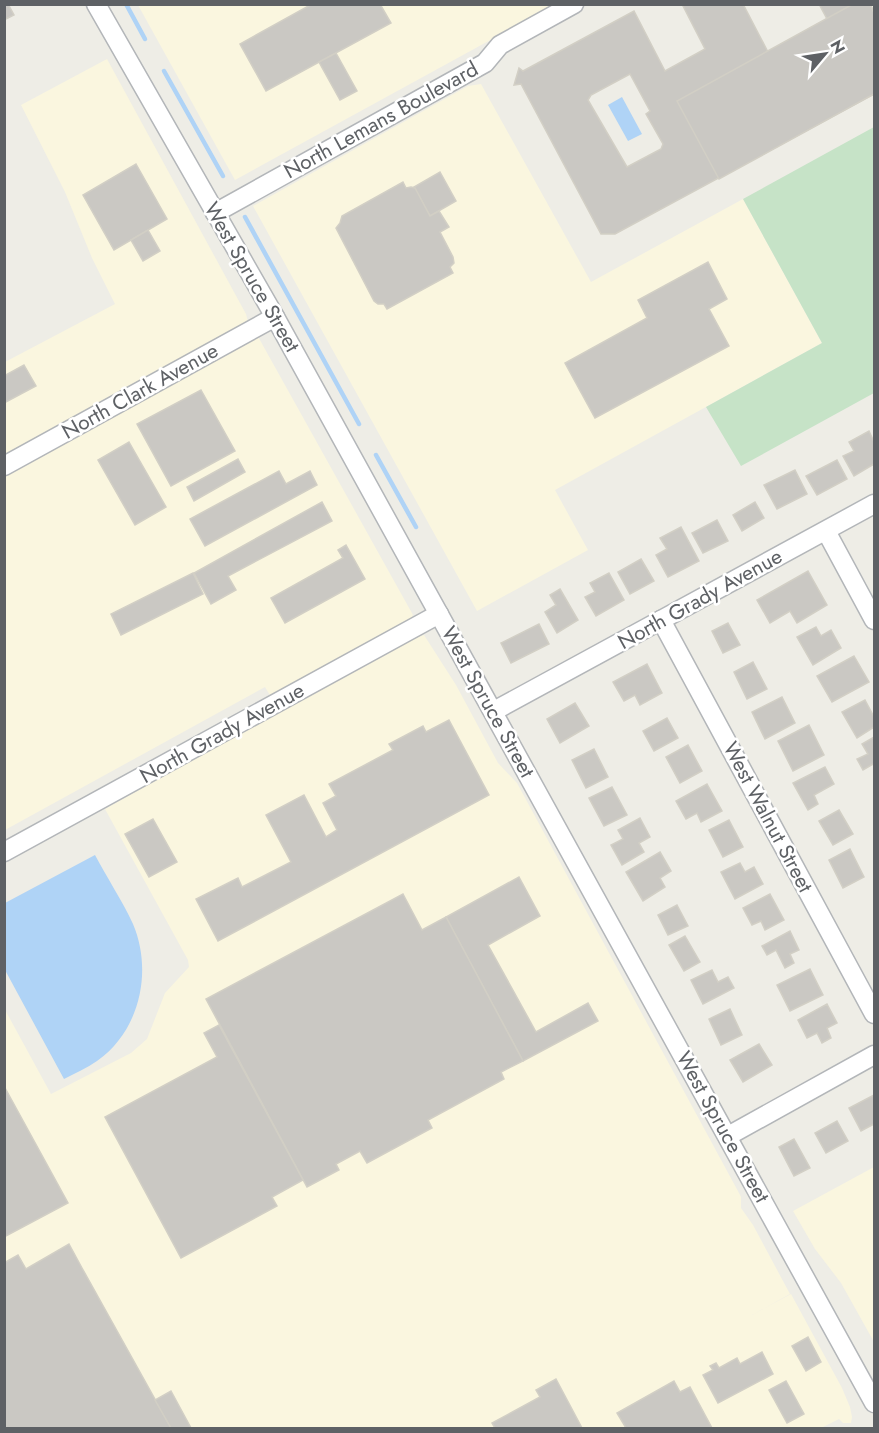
<svg xmlns="http://www.w3.org/2000/svg" width="879" height="1433" font-family="Jost,sans-serif">
<style>
.commercial{fill:#faf6df}
.green{fill:#c6e3c7}
.water{fill:#afd3f6}
.lines{fill:none;stroke-linecap:round;stroke-linejoin:round}
.stream{stroke:#afd3f6;stroke-width:4.5}
.building{fill:#cac8c3;stroke:#d2cfc5;stroke-width:1.5;fill-rule:evenodd}
.minor-casing{stroke:#b3b6b9;stroke-width:21}
.minor{stroke:#fff;stroke-width:18}
.labels{text-anchor:middle;dominant-baseline:central;stroke-width:5;stroke-linejoin:round;paint-order:stroke}
.street-label{font-size:21px;fill:#5e6165;stroke:#fff}
</style>
<rect width="100%" height="100%" fill="#eeede6"/>
<g class="commercial">
<path d="M 138,5 L 554,5 L 235,180 Z"/>
<path d="M 107,59 L 246,314 L 248,322 L 5,454 L 5,362 L 115,304 L 92,258 L 65,192 L 21,105 Z"/>
<path d="M 481,84 L 591,282 L 743,199 L 822,343 L 555,490 L 588,550 L 477,611 L 253,206 L 468,86 Z"/>
<path d="M 256,333 L 413,615 L 409,622 L 271,697 L 265,687 L 5,830 L 5,475 Z"/>
<path d="M 424,635 L 456,685 L 498,763 L 517,783 L 739,1193 L 741,1197 L 741,1208 L 753,1225 L 790,1294 L 752,1315 L 791,1294 L 842,1388 L 850,1407 L 852,1417 L 851,1423 L 843,1423 L 839,1419 L 821,1428 L 5,1428 L 4,1008 L 51,1094 L 131,1053 L 147,1039 L 165,993 L 189,967 L 188,960 L 105,809 L 401,642 Z"/>
<path d="M 874,1167 L 874,1342 L 841,1283 L 815,1249 L 793,1211 Z"/>
</g>
<path class="green" d="M 874,127 L 874,393 L 741,466 L 706,407 L 822,343 L 743,199 Z"/>
<g class="water">
<path d="M 622,97 L 642,134 L 628,141 L 608,105 Z"/>
<path d="M 95,855 C 107,878 122,900 133,924 C 153,971 140,1031 97,1061 C 87,1068 75,1073 64,1079 L 5,970 L 5,903 Z"/>
</g>
<g class="lines">
<g class="stream">
<path d="M 126,4 L 145,39"/>
<path d="M 164,71 L 223,176"/>
<path d="M 245,217 L 359,424"/>
<path d="M 376,455 L 416,527"/>
</g>
</g>
<g class="building">
<path d="M 4,4 L 8,4 L 14,15 L 4,20 Z"/>
<path d="M 312,4 L 380,4 L 391,23 L 266,91 L 240,44 Z"/>
<path d="M 682,4 L 743,4 L 768,52 L 827,19 L 819,4 L 870,4 L 874,12 L 874,94 L 615,234 L 601,234 L 521,84 L 514,85 L 519,68 L 523,71 L 634,11 L 665,71 L 705,49 ZM 630,74 L 650,111 L 646,114 L 663,144 L 661,149 L 627,167 L 588,100 L 591,95 Z"/>
<path d="M 853,4 L 870,4 L 874,13 L 874,94 L 719,179 L 677,101 Z"/>
<path d="M 336,53 L 357,91 L 340,100 L 319,62 Z"/>
<path d="M 136,164 L 167,219 L 114,250 L 83,195 Z"/>
<path d="M 440,172 L 456,201 L 430,216 L 414,187 Z"/>
<path d="M 403,182 L 406,188 L 411,187 L 415,188 L 430,216 L 439,211 L 449,227 L 440,232 L 453,257 L 454,263 L 450,267 L 453,273 L 387,309 L 384,304 L 378,304 L 374,301 L 336,228 L 340,223 L 342,216 Z"/>
<path d="M 148,230 L 160,251 L 143,261 L 131,240 Z"/>
<path d="M 708,262 L 727,299 L 709,309 L 729,346 L 595,418 L 565,363 L 647,318 L 638,300 Z"/>
<path d="M 24,365 L 36,386 L 4,403 L 4,376 Z"/>
<path d="M 201,390 L 235,451 L 171,486 L 137,424 Z"/>
<path d="M 869,431 L 874,442 L 874,464 L 854,476 L 843,456 L 854,451 L 849,442 Z"/>
<path d="M 129,442 L 166,507 L 135,525 L 98,460 Z"/>
<path d="M 238,459 L 245,472 L 194,501 L 187,487 Z"/>
<path d="M 837,460 L 847,479 L 817,495 L 806,476 Z"/>
<path d="M 795,470 L 807,494 L 777,509 L 764,485 Z"/>
<path d="M 279,471 L 286,484 L 310,471 L 317,485 L 205,546 L 190,519 Z"/>
<path d="M 322,502 L 332,521 L 228,576 L 236,590 L 211,604 L 194,573 Z"/>
<path d="M 755,502 L 764,518 L 742,531 L 733,515 Z"/>
<path d="M 717,520 L 728,541 L 703,553 L 692,533 Z"/>
<path d="M 681,527 L 699,561 L 668,577 L 656,555 L 667,549 L 660,538 Z"/>
<path d="M 346,545 L 365,579 L 285,623 L 271,598 L 343,558 L 338,550 Z"/>
<path d="M 641,559 L 654,581 L 630,594 L 618,572 Z"/>
<path d="M 808,571 L 827,605 L 797,623 L 790,611 L 770,623 L 757,600 Z"/>
<path d="M 193,573 L 203,594 L 121,635 L 111,614 Z"/>
<path d="M 609,573 L 624,600 L 596,616 L 585,597 L 595,592 L 590,583 Z"/>
<path d="M 560,589 L 578,620 L 557,633 L 545,612 L 556,605 L 550,595 Z"/>
<path d="M 728,623 L 740,645 L 723,653 L 712,631 Z"/>
<path d="M 539,624 L 549,644 L 511,663 L 501,643 Z"/>
<path d="M 816,627 L 821,636 L 831,630 L 841,648 L 813,665 L 797,637 Z"/>
<path d="M 854,656 L 869,682 L 832,702 L 817,676 Z"/>
<path d="M 753,662 L 767,689 L 747,699 L 734,672 Z"/>
<path d="M 647,664 L 662,693 L 640,705 L 635,695 L 624,701 L 613,682 Z"/>
<path d="M 782,697 L 795,723 L 765,739 L 752,712 Z"/>
<path d="M 865,700 L 874,717 L 874,727 L 857,738 L 842,712 Z"/>
<path d="M 575,703 L 589,726 L 560,743 L 547,719 Z"/>
<path d="M 667,718 L 678,738 L 654,751 L 643,731 Z"/>
<path d="M 449,720 L 489,795 L 218,941 L 196,899 L 238,878 L 242,887 L 291,862 L 266,815 L 304,795 L 326,837 L 337,830 L 323,803 L 336,796 L 329,784 L 393,750 L 389,744 L 423,726 L 426,732 Z"/>
<path d="M 809,725 L 824,755 L 793,771 L 778,741 Z"/>
<path d="M 874,737 L 874,766 L 873,764 L 863,770 L 857,759 L 868,754 L 862,744 Z"/>
<path d="M 688,745 L 702,771 L 680,783 L 666,757 Z"/>
<path d="M 594,749 L 608,777 L 586,788 L 572,760 Z"/>
<path d="M 825,767 L 834,784 L 814,795 L 818,804 L 808,810 L 793,783 Z"/>
<path d="M 707,784 L 722,811 L 701,822 L 697,813 L 686,819 L 676,801 Z"/>
<path d="M 612,787 L 627,815 L 604,826 L 589,798 Z"/>
<path d="M 839,810 L 853,834 L 833,845 L 819,821 Z"/>
<path d="M 640,818 L 650,837 L 639,843 L 644,852 L 622,865 L 611,845 L 623,839 L 618,830 Z"/>
<path d="M 153,819 L 177,862 L 149,877 L 125,834 Z"/>
<path d="M 729,820 L 743,847 L 723,857 L 709,830 Z"/>
<path d="M 850,849 L 864,877 L 843,888 L 829,860 Z"/>
<path d="M 660,852 L 671,871 L 660,878 L 665,887 L 643,901 L 626,872 Z"/>
<path d="M 740,863 L 745,872 L 754,867 L 763,884 L 735,899 L 721,872 Z"/>
<path d="M 519,877 L 540,916 L 488,945 L 536,1032 L 588,1003 L 598,1021 L 523,1061 L 446,917 Z"/>
<path d="M 403,894 L 422,930 L 446,917 L 523,1061 L 501,1072 L 504,1079 L 428,1120 L 432,1128 L 367,1163 L 360,1151 L 336,1164 L 339,1170 L 307,1187 L 206,999 Z"/>
<path d="M 770,894 L 784,920 L 765,930 L 761,921 L 752,925 L 743,908 Z"/>
<path d="M 677,905 L 688,926 L 668,935 L 658,915 Z"/>
<path d="M 790,931 L 799,950 L 790,954 L 794,963 L 785,968 L 776,950 L 767,955 L 762,946 Z"/>
<path d="M 685,936 L 700,962 L 684,971 L 669,945 Z"/>
<path d="M 810,969 L 823,995 L 790,1011 L 777,985 Z"/>
<path d="M 712,970 L 718,982 L 728,977 L 734,988 L 703,1004 L 691,980 Z"/>
<path d="M 827,1004 L 837,1023 L 827,1028 L 831,1038 L 822,1043 L 817,1033 L 807,1038 L 798,1020 Z"/>
<path d="M 730,1009 L 742,1035 L 721,1045 L 709,1019 Z"/>
<path d="M 219,1025 L 303,1180 L 272,1197 L 277,1206 L 181,1258 L 105,1117 L 217,1057 L 204,1033 Z"/>
<path d="M 759,1044 L 772,1065 L 743,1082 L 730,1060 Z"/>
<path d="M 4,1086 L 68,1203 L 4,1237 Z"/>
<path d="M 874,1095 L 874,1124 L 861,1131 L 849,1108 Z"/>
<path d="M 837,1121 L 848,1141 L 826,1153 L 815,1133 Z"/>
<path d="M 794,1139 L 810,1168 L 794,1176 L 779,1147 Z"/>
<path d="M 69,1244 L 82,1268 L 171,1428 L 4,1428 L 4,1263 L 18,1255 L 26,1269 Z"/>
<path d="M 808,1337 L 821,1362 L 806,1371 L 792,1346 Z"/>
<path d="M 762,1352 L 773,1374 L 718,1403 L 703,1375 L 713,1370 L 710,1366 L 716,1363 L 719,1368 L 737,1358 L 740,1364 Z"/>
<path d="M 556,1379 L 582,1428 L 495,1428 L 492,1423 L 540,1397 L 536,1390 Z"/>
<path d="M 674,1381 L 680,1392 L 690,1387 L 712,1428 L 626,1428 L 617,1413 Z"/>
<path d="M 786,1381 L 804,1414 L 787,1423 L 769,1390 Z"/>
<path d="M 171,1391 L 191,1428 L 171,1428 L 155,1400 Z"/>
</g>
<g class="lines">
<defs>
<g id="minor">
<path d="M 96,4 L 275,317 L 874,1403"/>
<path d="M 215,213 L 485,63 L 500,45 L 574,4"/>
<path d="M 4,466 L 275,317"/>
<path d="M 826,531 L 874,620"/>
<path d="M 661,620 L 874,1014"/>
<path d="M 494,711 L 874,504"/>
<path d="M 4,852 L 439,614"/>
<path d="M 728,1136 L 874,1055"/>
</g>
</defs>
<use href="#minor" class="minor-casing"/>
<use href="#minor" class="minor"/>
</g>
<g class="labels">
<g class="street-label">
<text transform="translate(381 120) rotate(-29)">North Lemans Boulevard</text>
<text transform="translate(252 277) rotate(60)">West Spruce Street</text>
<text transform="translate(140 391) rotate(-29)">North Clark Avenue</text>
<text transform="translate(700 599) rotate(-29)">North Grady Avenue</text>
<text transform="translate(488 702) rotate(61)">West Spruce Street</text>
<text transform="translate(222 733) rotate(-29)">North Grady Avenue</text>
<text transform="translate(768 817) rotate(62)">West Walnut Street</text>
<text transform="translate(723 1127) rotate(61)">West Spruce Street</text>
</g>
</g>
<rect width="879" height="1433" fill="none" stroke="#5e6165" stroke-width="12"/>
<g transform="translate(825 54) rotate(61)" stroke="#ffffff" stroke-width="4.5" paint-order="stroke">
<path d="M0-4.5L10 22L0 15L-10 22Z" fill="#5e6165"/>
<text y="-9" font-size="16" font-weight="bold" text-anchor="middle" fill="#5e6165">N</text>
</g>
</svg>
